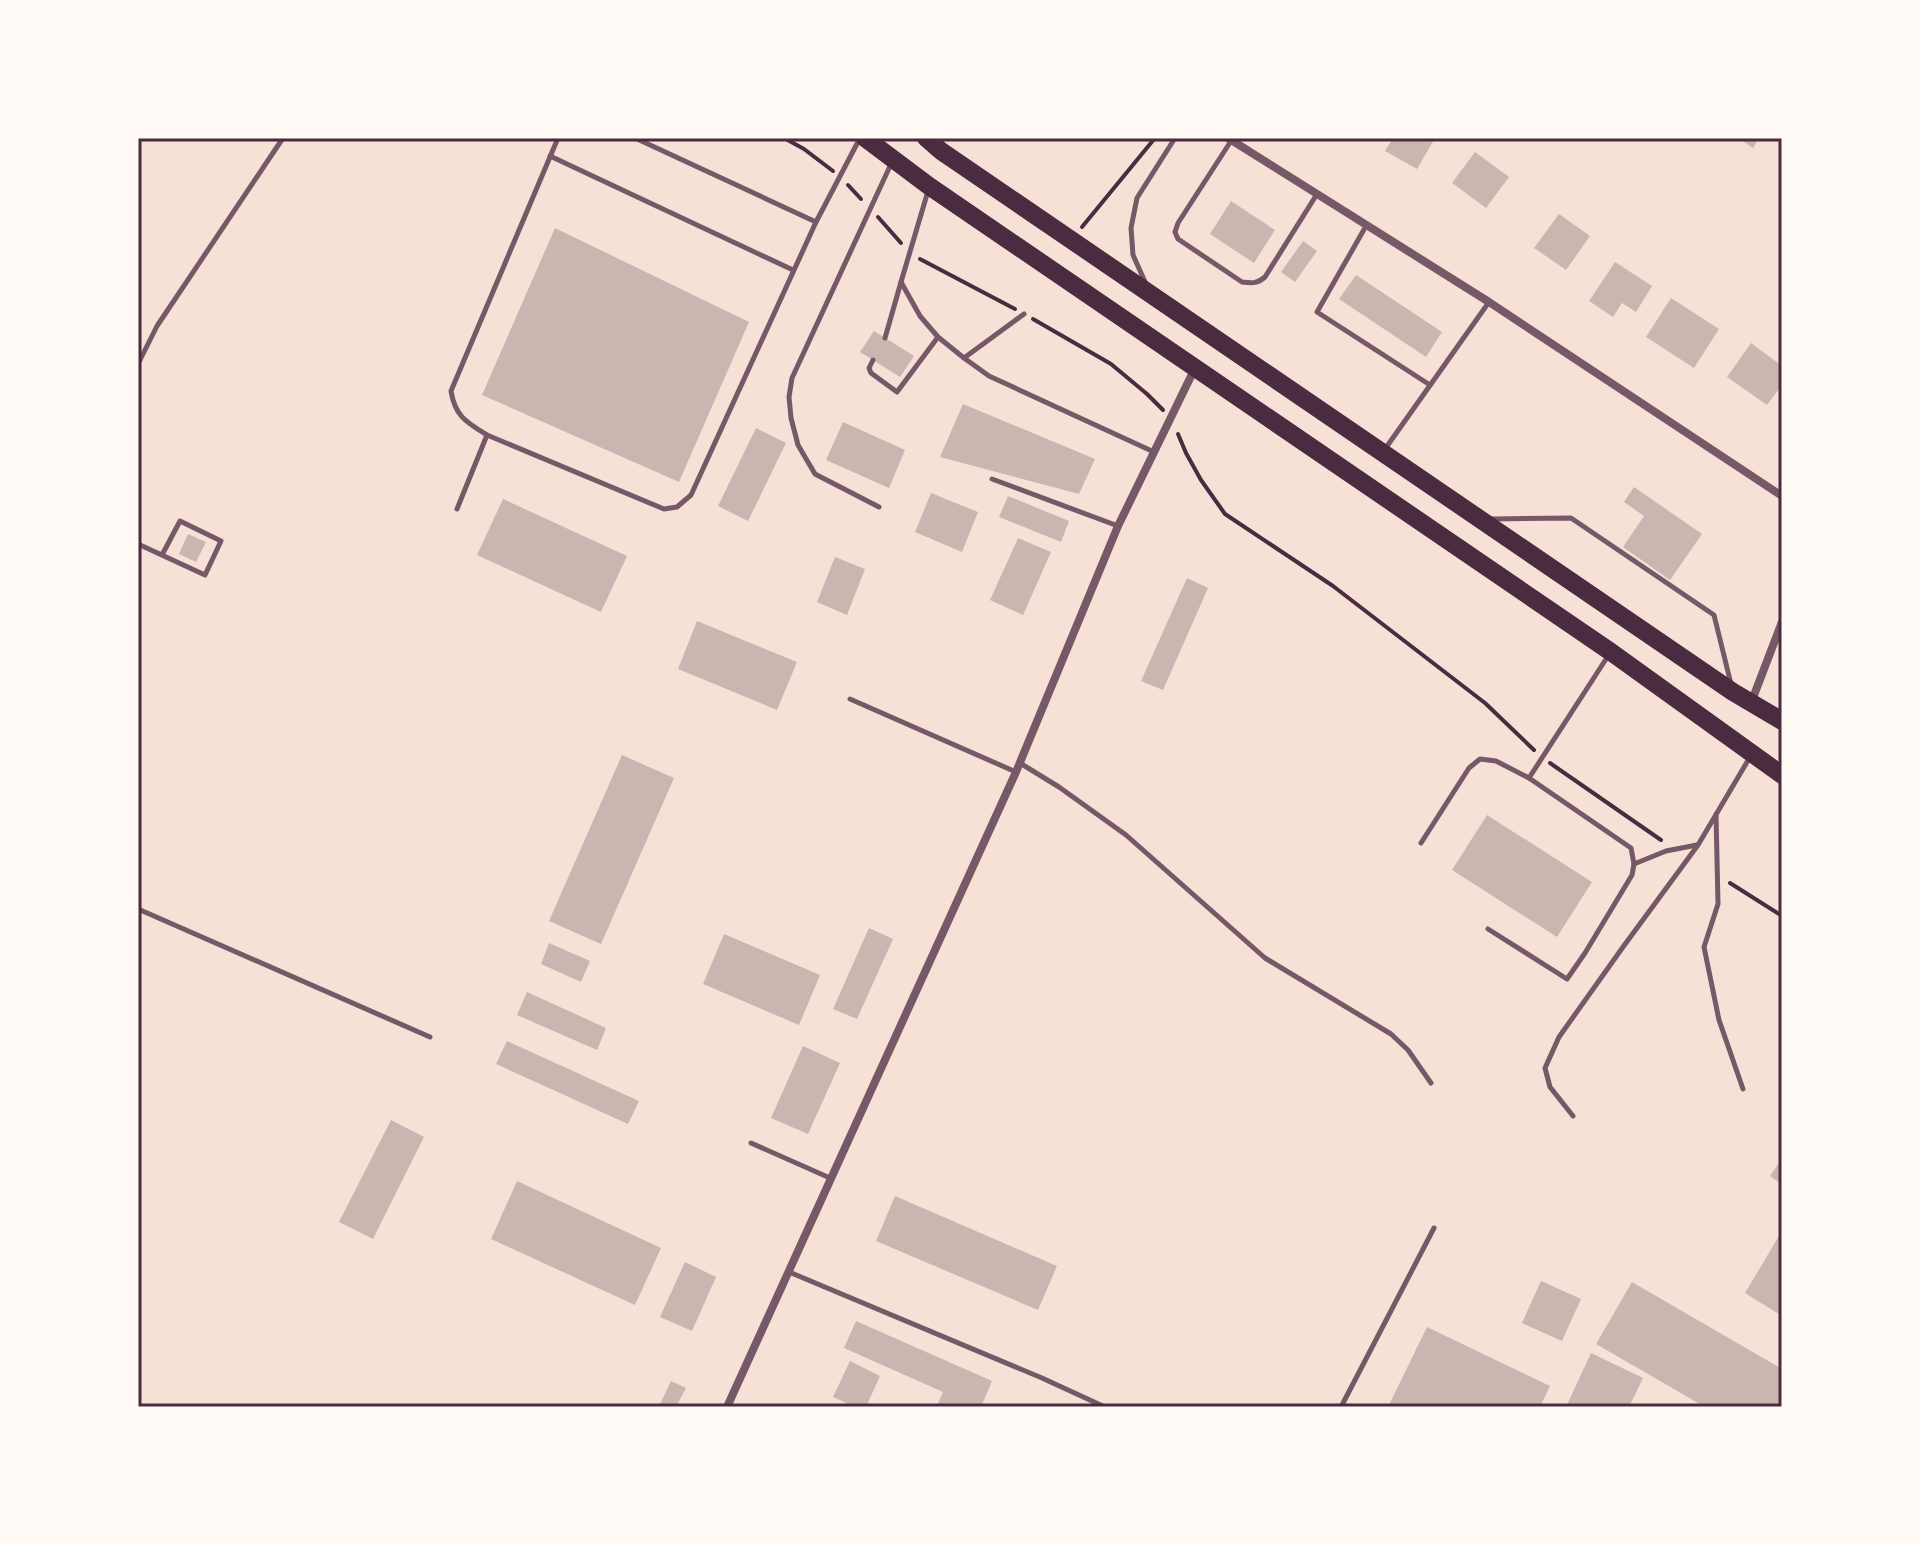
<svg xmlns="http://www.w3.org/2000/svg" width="1920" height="1545" font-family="Rubik,sans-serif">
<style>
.building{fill:#ccb4b1}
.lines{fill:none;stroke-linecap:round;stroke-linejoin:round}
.path{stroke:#4a2c40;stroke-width:4}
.service{stroke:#755966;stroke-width:5}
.minor{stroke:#755966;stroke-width:8}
.primary{stroke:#4a2c40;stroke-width:18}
.neatline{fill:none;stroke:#4a2c40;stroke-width:3}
</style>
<rect width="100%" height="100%" fill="#f7e1d7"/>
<g class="building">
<path d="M 1393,138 L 1435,138 L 1417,169 L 1385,151 Z"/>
<path d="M 1738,138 L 1759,138 L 1753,148 Z"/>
<path d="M 1475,152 L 1509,177 L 1486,208 L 1452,183 Z"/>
<path d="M 1231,201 L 1275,230 L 1254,263 L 1210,234 Z"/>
<path d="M 1559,214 L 1590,236 L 1566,270 L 1534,248 Z"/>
<path d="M 555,228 L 749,322 L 679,482 L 482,395 Z"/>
<path d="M 1303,241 L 1317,251 L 1295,282 L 1281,272 Z"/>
<path d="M 1615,262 L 1652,286 L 1636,312 L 1622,303 L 1613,317 L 1589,301 Z"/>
<path d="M 1356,275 L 1442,332 L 1426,357 L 1339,299 Z"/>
<path d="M 1671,298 L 1719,329 L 1694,368 L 1646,337 Z"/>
<path d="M 874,331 L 914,356 L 900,377 L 860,352 Z"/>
<path d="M 1751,343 L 1782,366 L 1782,385 L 1767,405 L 1727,377 Z"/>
<path d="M 963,404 L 1095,459 L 1079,494 L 940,457 Z"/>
<path d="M 843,422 L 905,450 L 889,488 L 826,460 Z"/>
<path d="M 756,428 L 786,443 L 748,521 L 718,506 Z"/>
<path d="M 1634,487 L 1702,534 L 1670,580 L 1623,547 L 1644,516 L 1624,502 Z"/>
<path d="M 931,493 L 978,512 L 962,552 L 915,532 Z"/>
<path d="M 1008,496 L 1069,521 L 1061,542 L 999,517 Z"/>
<path d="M 503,499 L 627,556 L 601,612 L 477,555 Z"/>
<path d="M 188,534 L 206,542 L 196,562 L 179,554 Z"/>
<path d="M 1018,538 L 1051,552 L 1023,615 L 990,600 Z"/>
<path d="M 835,557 L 865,569 L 847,615 L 817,602 Z"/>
<path d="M 1187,578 L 1208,588 L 1163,690 L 1141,681 Z"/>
<path d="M 697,621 L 797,662 L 777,710 L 678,669 Z"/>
<path d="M 622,755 L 674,778 L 601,944 L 549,921 Z"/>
<path d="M 1487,815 L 1592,882 L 1557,937 L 1452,870 Z"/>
<path d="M 869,928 L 893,939 L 857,1019 L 833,1009 Z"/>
<path d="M 724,934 L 820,975 L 799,1025 L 703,984 Z"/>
<path d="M 549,943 L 590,961 L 581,982 L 541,964 Z"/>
<path d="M 527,992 L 606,1028 L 597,1050 L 517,1015 Z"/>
<path d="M 507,1041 L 639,1101 L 628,1124 L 496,1064 Z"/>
<path d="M 803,1046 L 840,1063 L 808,1134 L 771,1118 Z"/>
<path d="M 391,1120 L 424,1137 L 373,1239 L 339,1222 Z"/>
<path d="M 1782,1158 L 1782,1184 L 1770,1176 Z"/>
<path d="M 517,1181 L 661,1248 L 635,1305 L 491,1239 Z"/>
<path d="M 895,1196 L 1057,1266 L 1038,1310 L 876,1241 Z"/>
<path d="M 1782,1231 L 1782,1316 L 1745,1293 Z"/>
<path d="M 685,1262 L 716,1277 L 692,1331 L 660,1317 Z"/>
<path d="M 1541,1281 L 1581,1299 L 1562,1341 L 1522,1323 Z"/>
<path d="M 1632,1282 L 1782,1369 L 1782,1407 L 1705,1407 L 1596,1344 Z"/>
<path d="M 856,1321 L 992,1381 L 981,1407 L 940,1407 L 937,1406 L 943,1392 L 844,1348 Z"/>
<path d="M 1427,1327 L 1550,1386 L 1540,1407 L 1388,1407 Z"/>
<path d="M 1591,1353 L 1643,1378 L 1629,1407 L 1566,1407 Z"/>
<path d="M 850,1361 L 880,1376 L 866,1407 L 855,1407 L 833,1397 Z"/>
<path d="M 671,1381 L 686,1388 L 676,1407 L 666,1407 L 660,1404 Z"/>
</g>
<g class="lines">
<g class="path">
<path d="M 784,138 L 804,149 L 833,171"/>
<path d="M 848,185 L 861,199"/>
<path d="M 878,217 L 901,243"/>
<path d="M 1082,227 L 1155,138"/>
<path d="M 920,259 L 1015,309"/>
<path d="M 1033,319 L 1111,364 L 1147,394 L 1163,410"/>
<path d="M 1178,434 L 1186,453 L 1201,480 L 1225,514 L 1333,586 L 1485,703 L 1534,750"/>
<path d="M 1550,763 L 1661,840"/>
<path d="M 1730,883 L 1782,916"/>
</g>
<g class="service">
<path d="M 558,138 L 451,391 C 455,416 466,422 487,435 L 664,509 L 677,507 L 691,495 L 816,222"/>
<path d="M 635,138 L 816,222 L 860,138"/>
<path d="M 1231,141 L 1178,223 L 1175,232 L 1178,239 L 1242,282 C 1252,283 1257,284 1265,277 L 1317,194"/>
<path d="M 550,156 L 793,270"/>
<path d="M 928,191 L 901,282 L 920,316 L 938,337 L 964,358 L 1024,314"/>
<path d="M 1366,226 L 1317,312 L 1430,385"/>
<path d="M 1146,284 L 1133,255 L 1131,228 L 1137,198 L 1175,138"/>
<path d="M 885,338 L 901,282"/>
<path d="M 964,358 L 989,376 L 1154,452"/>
<path d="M 873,360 L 869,368 L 871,373 L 897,392 L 938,337"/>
<path d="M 138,364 L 157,326 L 283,138"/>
<path d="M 1385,449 L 1489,302"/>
<path d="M 992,479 L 1118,526"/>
<path d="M 879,507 L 815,474 L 798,445 L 791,418 L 789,397 L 792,378 L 891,164"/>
<path d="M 457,509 L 487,435"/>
<path d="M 1492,519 L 1571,518 L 1714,615 L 1731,684"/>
<path d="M 138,544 L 205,575 L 221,541 L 180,521 L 162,555"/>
<path d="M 850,699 L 1016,772"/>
<path d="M 1020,763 L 1059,787 L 1126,835 L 1265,958 L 1391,1034 L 1408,1050 L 1431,1083"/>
<path d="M 1529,778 L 1608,656"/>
<path d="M 1716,814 L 1718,904 L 1704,947 L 1719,1020 L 1743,1089"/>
<path d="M 1421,843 L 1469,768 L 1480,759 L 1496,761 L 1529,778 L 1631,848 L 1634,864 L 1632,875 L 1585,953 L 1567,979 L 1488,929"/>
<path d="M 1634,864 L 1666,851 L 1697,845"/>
<path d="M 138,909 L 430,1037"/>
<path d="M 1573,1116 L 1550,1087 L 1545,1068 L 1559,1037 L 1623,947 L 1698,845 L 1750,757"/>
<path d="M 751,1143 L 830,1178"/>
<path d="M 789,1272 L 1042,1378 L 1105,1407"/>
<path d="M 1341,1407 L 1434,1228"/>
</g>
<g class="minor">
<path d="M 1228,138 L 1489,302 L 1782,496"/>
<path d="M 1751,703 L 1782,622"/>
<path d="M 727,1407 L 1016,772 L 1118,526 L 1195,368"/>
</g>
<g class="primary">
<path d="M 865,138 L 929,186 L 1611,652 L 1782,775"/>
<path d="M 926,138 L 941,151 L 1733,692 L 1782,721"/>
</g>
</g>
<rect width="1920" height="1545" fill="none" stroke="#fffaf5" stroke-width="280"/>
<rect x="140" y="140" width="1640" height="1265" class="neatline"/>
</svg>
